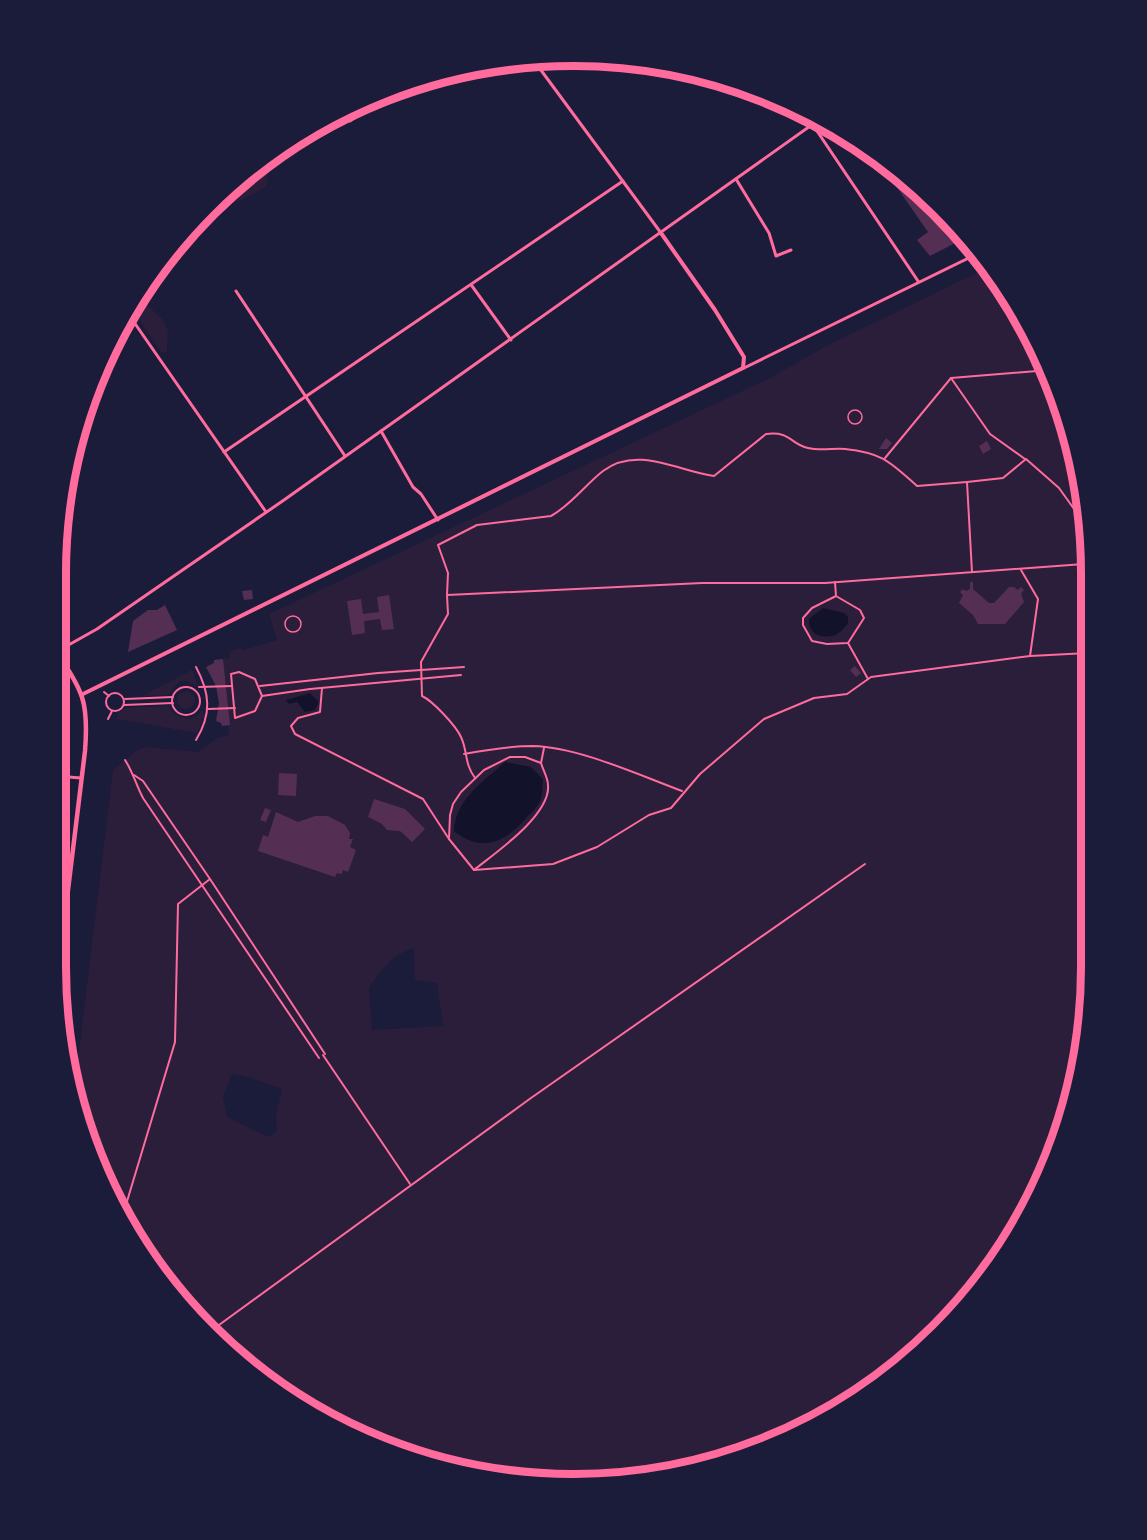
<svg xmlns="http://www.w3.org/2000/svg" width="1147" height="1540" font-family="'Noto Sans',sans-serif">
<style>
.green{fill:#2a1e3b;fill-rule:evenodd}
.water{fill:#12122b}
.building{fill:#542f53}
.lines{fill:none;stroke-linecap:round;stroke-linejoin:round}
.path{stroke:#ff6b9d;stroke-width:1.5}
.pedestrian{stroke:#ff6b9d;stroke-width:2}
.minor{stroke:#ff6b9d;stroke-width:3}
.tertiary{stroke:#ff6b9d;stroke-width:4}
.primary{stroke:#ff6b9d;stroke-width:4.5}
.rim{fill:none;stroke:#ff6b9d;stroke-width:8}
</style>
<rect width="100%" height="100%" fill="#1b1b3a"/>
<g class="green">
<path d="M 262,160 L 268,171 L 267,186 L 242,200 L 216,207 Z"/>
<path d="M 989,267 L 1052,376 L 1087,506 L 1090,1001 L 1064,1133 L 1022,1225 L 963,1308 L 889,1378 L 771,1445 L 608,1483 L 472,1474 L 344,1431 L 207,1333 L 125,1226 L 73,1101 L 113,770 L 136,751 L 146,747 L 198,752 L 219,737 L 229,735 L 220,659 L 230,658 L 230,651 L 242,648 L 243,650 L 277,640 L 269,614 L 770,378 L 826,346 ZM 414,948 L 415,980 L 437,983 L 443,1026 L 372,1030 L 369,988 C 382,970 392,954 414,948 ZM 232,1074 L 252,1078 L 282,1089 L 276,1116 L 277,1131 L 268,1137 L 227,1117 L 223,1097 Z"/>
<path d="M 138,296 L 163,320 L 168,331 L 167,352 L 161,352 L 132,309 Z"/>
<path d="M 192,670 L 199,687 L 186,681 L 179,682 L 168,695 L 142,696 Z"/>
<circle cx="186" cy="700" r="9"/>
<path d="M 168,706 C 177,720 192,724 203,709 L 204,717 L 197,733 L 116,719 L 119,712 L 126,708 Z"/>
</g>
<g class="water">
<path d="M 823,608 L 844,613 L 848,617 L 848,623 C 846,626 841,632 837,634 C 824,640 808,636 809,619 Z"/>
<path d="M 310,693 L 319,702 L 315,710 L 305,712 L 297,702 L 289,704 L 286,700 Z"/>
<path d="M 505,762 L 531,767 L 543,779 C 542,785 543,792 541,798 C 540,805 532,812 527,817 C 505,843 482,853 454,831 C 455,800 483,782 505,762 Z"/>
</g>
<g class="building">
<path d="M 875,156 L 915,184 L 965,238 L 930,256 L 917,240 L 928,232 Z"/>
<path d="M 886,438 L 892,443 L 887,449 L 879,449 Z"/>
<path d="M 987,441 L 991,449 L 983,454 L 979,446 Z"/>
<path d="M 970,582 L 973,582 L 973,589 L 989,603 L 994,603 L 1009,587 L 1014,587 L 1018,590 L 1021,587 L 1024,590 L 1021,594 L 1024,602 L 1005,624 L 978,624 L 973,615 L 959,603 L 963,595 L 960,592 L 963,589 L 966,591 L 970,589 Z"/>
<path d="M 252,590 L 253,599 L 244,600 L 242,591 Z"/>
<path d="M 389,595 L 394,629 L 382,630 L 380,619 L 364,621 L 365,633 L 352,635 L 347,601 L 361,599 L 363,614 L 379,612 L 377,597 Z"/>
<path d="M 165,605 L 177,630 L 128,652 L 133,621 L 148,610 L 157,610 Z"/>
<path d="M 223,659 L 230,725 L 222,726 L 221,723 L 216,721 L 219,703 L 216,686 L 206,667 L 214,663 L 214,660 Z"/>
<path d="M 855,666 L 861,673 L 856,677 L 850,670 Z"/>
<path d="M 279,773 L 297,774 L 296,796 L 278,795 Z"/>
<path d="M 374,799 L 405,809 L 425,829 L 412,842 L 400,831 L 387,830 L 382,824 L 368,817 Z"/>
<path d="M 265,808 L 271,810 L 266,822 L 260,820 Z"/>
<path d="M 276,812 L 298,822 L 315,816 L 328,816 L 345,825 L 350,833 L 349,839 L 353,839 L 350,847 L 356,850 L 348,872 L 343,870 L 342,874 L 337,873 L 335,877 L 258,851 L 263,835 L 268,837 Z"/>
</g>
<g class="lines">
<g class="path">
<circle cx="855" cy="417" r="7"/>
<circle cx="293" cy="624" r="8"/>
</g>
<g class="pedestrian">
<path d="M 951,378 L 990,434 L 1025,459"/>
<path d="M 951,378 L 1049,370"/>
<path d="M 885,458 L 951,378"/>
<path d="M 972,572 L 967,482 L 1003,478 L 1026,459 L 1059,488 L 1087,527"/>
<path d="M 835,582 L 836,596 L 860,610 L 864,618 L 848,643 L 827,644 L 812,641 L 803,625 L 803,618 L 812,608 L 836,596"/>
<path d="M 447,595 L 448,573 L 438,545 L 477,525 L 551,516 C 571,505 585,485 603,471 C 637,445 678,471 714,476 L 766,434 C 791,431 790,444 808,448 C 820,451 834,448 845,449 C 883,453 890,462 917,486 L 967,482"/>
<path d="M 848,643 L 868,679"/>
<path d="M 1030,656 L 1088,653"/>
<path d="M 196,667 C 210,693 212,714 196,740"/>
<path d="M 239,672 L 255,679 L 262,696 L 255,711 L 235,718 L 231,674 Z"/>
<path d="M 260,686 L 378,673 L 464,667"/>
<path d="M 199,687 L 232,686"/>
<circle cx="186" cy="701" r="14"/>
<path d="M 322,688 L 320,712 L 298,718 L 291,726 L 295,734 L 423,799 L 449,839"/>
<path d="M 104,692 L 109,696"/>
<circle cx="115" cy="702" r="9"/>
<path d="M 262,696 L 310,689 L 461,675"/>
<path d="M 125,699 L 173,697"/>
<path d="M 124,705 L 173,703"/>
<path d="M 208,709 L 235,708"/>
<path d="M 108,719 L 112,711"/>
<path d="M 464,754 C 486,750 510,746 533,746 C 578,747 639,775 682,791"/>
<path d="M 510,757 L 525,757 L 541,763 C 543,770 548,778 548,785 C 551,815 495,853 474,870 L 449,839 L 450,815 L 453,804 L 461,792 L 484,770 Z"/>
<path d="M 125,760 C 133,772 136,785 143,798 L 319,1058"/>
<path d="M 541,763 L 544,748"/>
<path d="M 475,778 C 464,763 468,752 461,737 C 456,726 433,701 422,696 L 421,662 L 448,614 L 447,595 L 702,583 L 825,583 L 1084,564 L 1087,565"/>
<path d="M 474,870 L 553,864 L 597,847 L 649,815 L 671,808 L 700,774 L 764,719 L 814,698 L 847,694 L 871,677 L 1030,656 L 1038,599 L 1021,570"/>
<path d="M 210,879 L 325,1054"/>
<path d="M 323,1055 L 410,1184"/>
<path d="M 122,1218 L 175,1042 L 178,904 L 210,879 L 143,781 L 134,775"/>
<path d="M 208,1333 L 531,1098 L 865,864"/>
</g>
<g class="minor">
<path d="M 532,58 L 661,233"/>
<path d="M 342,110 L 350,121 L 395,90"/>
<path d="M 808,114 L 813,125 L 918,281"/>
<path d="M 736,179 L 769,233 L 776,256 L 791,250"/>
<path d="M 472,286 L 511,340"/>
<path d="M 236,291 L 345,456"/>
<path d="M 129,315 L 266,512"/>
<path d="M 744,368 L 979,253"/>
<path d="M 381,431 L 413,487 L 421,494 L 438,520"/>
<path d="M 224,452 L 623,181"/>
<path d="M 56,652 L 97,629 L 284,500 L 820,119"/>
<path d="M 56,776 L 81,778"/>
</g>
<path class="tertiary" d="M 83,694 L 743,368 L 744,357 L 715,310 L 661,233"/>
<path class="primary" d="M 56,651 C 83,692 89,701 85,751 L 57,980"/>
</g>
<path d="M0 0H1147V1540H0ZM573 66H574A507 507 0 0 1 1081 573V967A507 507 0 0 1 574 1474H573A507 507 0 0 1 66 967V573A507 507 0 0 1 573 66Z" fill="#1b1b3a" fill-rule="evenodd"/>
<path class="rim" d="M573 66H574A507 507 0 0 1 1081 573V967A507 507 0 0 1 574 1474H573A507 507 0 0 1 66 967V573A507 507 0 0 1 573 66Z"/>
</svg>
